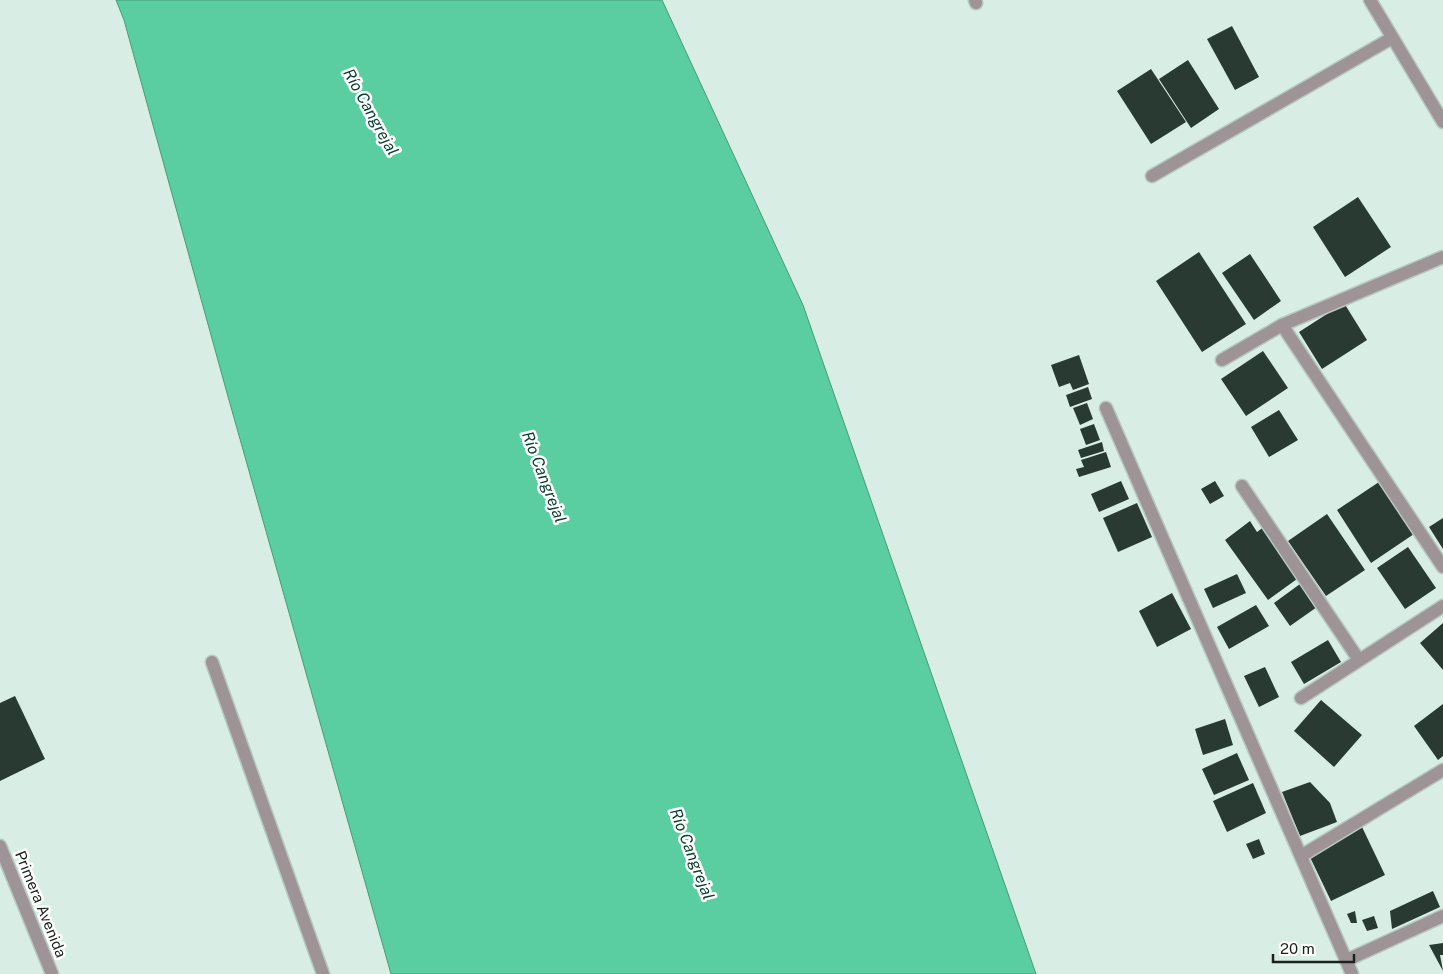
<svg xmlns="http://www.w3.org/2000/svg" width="1443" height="974" font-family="'Public Sans',sans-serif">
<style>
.water{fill:#5acea1;stroke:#479a7a}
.building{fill:#293a32}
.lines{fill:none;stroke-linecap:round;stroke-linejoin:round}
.minor-casing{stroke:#b6c8c0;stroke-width:15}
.minor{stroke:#9e9497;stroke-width:12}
.labels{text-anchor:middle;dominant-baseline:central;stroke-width:5;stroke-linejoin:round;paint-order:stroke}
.street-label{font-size:15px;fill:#1a221e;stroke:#fff}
.water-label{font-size:16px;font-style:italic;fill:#0f412f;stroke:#fff}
</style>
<rect width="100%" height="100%" fill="#d8ede3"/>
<path class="water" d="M 116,0 L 662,0 L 803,305 L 1036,974 L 391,974 L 227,393 L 124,20 Z"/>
<g class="building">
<path d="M 1232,26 L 1259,77 L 1235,90 L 1207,39 Z"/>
<path d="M 1188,60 L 1219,109 L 1191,128 L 1159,79 Z"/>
<path d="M 1151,69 L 1186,122 L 1151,144 L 1117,91 Z"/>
<path d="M 1358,197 L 1391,247 L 1345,277 L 1313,227 Z"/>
<path d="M 1199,252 L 1246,324 L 1202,352 L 1156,281 Z"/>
<path d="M 1250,254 L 1281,301 L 1254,320 L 1222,273 Z"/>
<path d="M 1344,303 L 1367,340 L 1322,369 L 1299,332 Z"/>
<path d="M 1263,351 L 1288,388 L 1246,416 L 1221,379 Z"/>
<path d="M 1079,355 L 1089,384 L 1073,390 L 1070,383 L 1059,387 L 1051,365 Z"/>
<path d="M 1088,387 L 1092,399 L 1070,407 L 1066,395 Z"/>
<path d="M 1087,403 L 1093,419 L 1080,425 L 1073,408 Z"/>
<path d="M 1279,410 L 1298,440 L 1269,457 L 1251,427 Z"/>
<path d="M 1094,424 L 1100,440 L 1086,445 L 1080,429 Z"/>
<path d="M 1102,442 L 1104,451 L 1081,458 L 1078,450 Z"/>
<path d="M 1106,452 L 1111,467 L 1079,477 L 1076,469 L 1084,467 L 1081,460 Z"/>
<path d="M 1121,481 L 1129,499 L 1099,512 L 1091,494 Z"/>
<path d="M 1215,481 L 1224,496 L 1210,504 L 1201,489 Z"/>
<path d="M 1379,482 L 1414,534 L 1371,563 L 1337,510 Z"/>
<path d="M 1137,503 L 1152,537 L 1118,552 L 1103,518 Z"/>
<path d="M 1327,514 L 1365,570 L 1326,596 L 1288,541 Z"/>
<path d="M 1443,518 L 1443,549 L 1429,527 Z"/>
<path d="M 1250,521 L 1257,532 L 1269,523 L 1279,549 L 1277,551 L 1297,579 L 1268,600 L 1225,540 Z"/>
<path d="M 1408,547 L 1436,588 L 1405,609 L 1377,568 Z"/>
<path d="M 1237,574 L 1246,593 L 1213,608 L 1204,589 Z"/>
<path d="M 1300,584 L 1317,607 L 1290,626 L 1274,603 Z"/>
<path d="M 1172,593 L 1191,629 L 1157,647 L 1139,611 Z"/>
<path d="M 1256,605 L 1269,626 L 1229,649 L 1217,627 Z"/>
<path d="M 1443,623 L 1443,670 L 1420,643 Z"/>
<path d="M 1328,640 L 1341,662 L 1304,684 L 1291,662 Z"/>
<path d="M 1265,667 L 1279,697 L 1259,707 L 1244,676 Z"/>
<path d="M 15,696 L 45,759 L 0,781 L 0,703 Z"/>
<path d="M 1321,700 L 1362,735 L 1334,767 L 1294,731 Z"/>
<path d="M 1443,704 L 1443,756 L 1438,760 L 1414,726 Z"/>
<path d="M 1225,719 L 1233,745 L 1203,755 L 1195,729 Z"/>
<path d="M 1237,753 L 1249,780 L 1214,795 L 1202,769 Z"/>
<path d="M 1310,782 L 1330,803 L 1337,822 L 1300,836 L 1282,792 Z"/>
<path d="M 1253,783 L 1266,813 L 1227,832 L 1213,801 Z"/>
<path d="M 1362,827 L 1385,875 L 1331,901 L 1308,853 Z"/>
<path d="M 1259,839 L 1265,854 L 1253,859 L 1246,844 Z"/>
<path d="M 1433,891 L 1440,907 L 1392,929 L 1390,911 Z"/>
<path d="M 1355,911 L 1357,923 L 1351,923 L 1347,914 Z"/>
<path d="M 1374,916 L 1378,928 L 1367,931 L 1362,920 Z"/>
<path d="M 1443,943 L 1443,955 L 1440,955 L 1443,971 L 1429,945 Z"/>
</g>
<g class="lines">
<defs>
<g id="minor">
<path d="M 975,0 L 976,3"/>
<path d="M 1370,0 L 1443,122"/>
<path d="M 1152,176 L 1392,38"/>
<path d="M 1282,325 L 1443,567"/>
<path d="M 1222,360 L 1282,325 L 1443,257"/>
<path d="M 1106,408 L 1352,974"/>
<path d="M 1242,486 L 1359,660"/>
<path d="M 212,662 L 323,974"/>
<path d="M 1301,698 L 1443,606"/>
<path d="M 0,846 L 52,974"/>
<path d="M 1301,856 L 1443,770"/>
<path d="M 1347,960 L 1443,916"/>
</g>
</defs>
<use href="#minor" class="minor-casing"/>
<use href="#minor" class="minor"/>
</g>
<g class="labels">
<g class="street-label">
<text transform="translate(41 904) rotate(68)">Primera Avenida</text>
</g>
<g class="water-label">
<text transform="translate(371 112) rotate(61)">Río Cangrejal</text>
<text transform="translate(544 477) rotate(69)">Río Cangrejal</text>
<text transform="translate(692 854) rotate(69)">Río Cangrejal</text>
</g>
</g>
<path d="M1273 954v8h81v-8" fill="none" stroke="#1a221e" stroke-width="2.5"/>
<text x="1280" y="954" font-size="15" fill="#1a221e" stroke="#ffffff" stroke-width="4" paint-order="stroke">20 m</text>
</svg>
